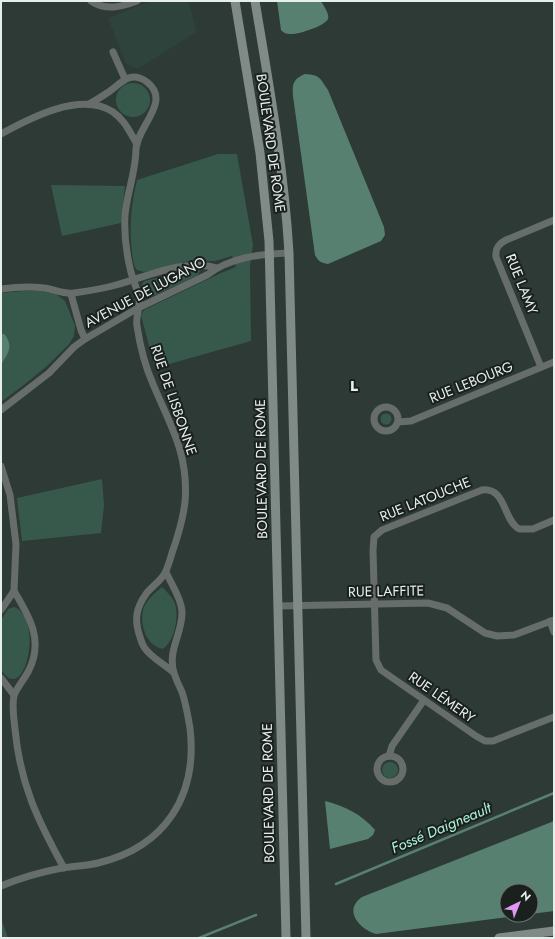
<svg xmlns="http://www.w3.org/2000/svg" width="555" height="939" font-family="Jost,sans-serif">
<style>
.built{fill:#2e433b}
.green{fill:#37594c}
.water{fill:#588071}
.lines{fill:none;stroke-linecap:round;stroke-linejoin:round}
.stream{stroke:#588071;stroke-width:2.5}
.street{stroke:#666d6a;stroke-width:7}
.secondary{stroke:#808a86;stroke-width:9}
.labels{text-anchor:middle;dominant-baseline:central;stroke-width:4;stroke-linejoin:round;paint-order:stroke}
.street-label{font-size:14px;fill:#e7efec;stroke:#1a201d}
.neighbourhood-label{font-size:15px;font-weight:bold;fill:#e7efec;stroke:#1a201d}
.water-label{font-size:15px;font-style:italic;fill:#abf3d8;stroke:#1a201d}
</style>
<rect width="100%" height="100%" fill="#2d3a35"/>
<path class="built" d="M 151,1 L 189,1 L 196,32 L 138,69 L 126,64 L 108,18 Z"/>
<g class="green">
<circle cx="133" cy="100" r="17"/>
<path d="M 218,154 L 237,154 L 253,245 L 250,266 L 251,341 L 155,368 L 141,315 L 144,310 L 221,273 L 236,267 L 232,256 L 215,261 L 189,261 L 144,272 L 137,270 C 133,265 133,259 132,252 C 129,227 131,205 137,180 Z"/>
<path d="M 51,185 L 125,186 L 121,223 L 62,236 Z"/>
<path d="M 195,268 L 198,269 L 200,271 L 198,275 L 151,297 L 148,298 L 144,295 C 142,290 139,285 145,281 Z"/>
<path d="M 24,291 L 39,291 L 56,294 L 65,301 L 75,326 L 74,336 L 69,344 L 47,366 L 25,384 L 1,402 L 1,293 Z"/>
<circle cx="386" cy="419" r="5.5"/>
<path d="M 102,479 L 104,505 L 101,533 L 22,541 L 17,498 Z"/>
<path d="M 162,587 C 168,593 175,599 176,608 C 178,621 174,641 163,649 C 160,648 156,647 154,645 C 143,637 139,617 145,605 C 149,598 156,592 162,587 Z"/>
<path d="M 14,607 C 45,618 24,709 1,669 L 1,620 L 8,609 Z"/>
<circle cx="390" cy="770" r="8"/>
<path d="M 1,918 L 8,938 L 1,938 Z"/>
</g>
<g class="water">
<path d="M 277,1 L 321,1 C 323,5 330,14 328,19 C 325,26 297,35 290,34 C 286,34 284,33 281,30 Z"/>
<path d="M 305,74 C 320,75 320,78 328,90 L 384,227 L 385,235 L 381,241 L 328,264 C 321,263 318,261 315,255 L 293,96 C 292,84 293,79 305,74 Z"/>
<path d="M 1,334 L 4,334 C 14,345 8,354 1,364 Z"/>
<path d="M 325,801 C 345,806 361,814 375,830 L 373,835 L 368,839 L 330,849 Z"/>
<path d="M 554,821 L 554,911 L 531,914 L 531,891 L 507,891 L 507,915 L 523,915 L 376,934 C 359,929 343,910 362,897 Z"/>
</g>
<g class="lines">
<g class="stream">
<path d="M 336,884 L 554,793"/>
<path d="M 199,938 L 256,915"/>
</g>
<g class="street">
<path d="M 91,1 C 106,11 121,7 137,1"/>
<path d="M 113,52 L 125,79"/>
<path d="M 89,104 C 95,101 101,97 107,93 C 120,85 129,69 147,82 C 172,101 137,127 136,149 C 136,171 127,193 125,215 C 124,233 126,251 130,268 C 132,278 137,288 139,298 C 141,307 135,316 137,326 C 140,346 145,366 153,384 C 170,425 189,454 185,502 C 183,520 178,536 172,553 C 170,560 168,567 165,573 C 160,582 152,586 146,594 C 136,608 134,620 140,637 C 141,640 142,644 144,647 C 150,657 164,664 173,672"/>
<path d="M 1,134 C 30,118 81,91 113,112 C 125,120 130,133 137,144"/>
<path d="M 1,289 C 15,287 30,286 44,288 C 53,289 65,295 74,293 C 88,291 102,289 116,285 C 146,277 185,258 217,268"/>
<path d="M 71,294 L 81,330 L 85,339"/>
<path d="M 541,367 L 496,257 C 495,249 498,244 506,240 L 554,220"/>
<circle cx="386" cy="419" r="12"/>
<path d="M 1,410 L 49,373 L 74,347 L 85,339 L 138,308 L 207,275 C 230,257 261,254 289,253"/>
<path d="M 398,422 L 411,421 L 554,362"/>
<path d="M 1,466 L 10,495 L 16,544 L 14,591 L 1,610"/>
<path d="M 554,520 L 533,529 L 519,529 C 503,520 506,487 482,490 L 382,530 L 374,537 L 373,550 L 376,660 L 381,670 L 476,736 L 485,741 L 493,741 L 554,717"/>
<path d="M 14,591 C 29,616 44,640 29,670 C 26,677 15,690 14,696 C 12,703 14,721 15,729 C 20,784 38,821 64,868"/>
<path d="M 278,606 L 428,603 L 447,608 L 485,633 L 497,636 L 514,635 L 554,620"/>
<path d="M 550,621 L 554,632"/>
<path d="M 1,678 L 14,695"/>
<circle cx="390" cy="769" r="13"/>
<path d="M 389,756 L 392,746 L 424,700"/>
<path d="M 1,886 C 20,878 41,872 62,868 C 74,866 86,866 98,863 C 165,847 198,796 190,728 C 188,716 186,704 182,692 C 179,686 176,679 174,673 C 167,650 183,633 182,611 C 181,597 171,584 166,572"/>
</g>
<g class="secondary">
<path d="M 235,1 L 260,153 L 269,241 L 286,938"/>
<path d="M 255,1 C 269,85 284,168 289,253 L 306,938"/>
<path d="M 499,938 L 554,931"/>
</g>
</g>
<g class="labels">
<g class="street-label">
<text transform="translate(271 143) rotate(82)">BOULEVARD DE ROME</text>
<text transform="translate(522 284) rotate(68)">RUE LAMY</text>
<text transform="translate(145 292) rotate(-28)">AVENUE DE LUGANO</text>
<text transform="translate(471 382) rotate(-22)">RUE LEBOURG</text>
<text transform="translate(174 400) rotate(71)">RUE DE LISBONNE</text>
<text transform="translate(261 469) rotate(-91)">BOULEVARD DE ROME</text>
<text transform="translate(425 499) rotate(-22)">RUE LATOUCHE</text>
<text transform="translate(386 591) rotate(-1)">RUE LAFFITE</text>
<text transform="translate(442 697) rotate(35)">RUE LÉMERY</text>
<text transform="translate(268 793) rotate(-91)">BOULEVARD DE ROME</text>
</g>
<g class="neighbourhood-label">
<text x="354" y="386">L</text>
</g>
<g class="water-label">
<text transform="translate(441 828) rotate(-23)">Fossé Daigneault</text>
</g>
</g>
<rect width="555" height="939" fill="none" stroke="#e7efec" stroke-width="4"/>
<g transform="translate(519 903) rotate(43)"><circle r="19" fill="#1a201d" stroke="#6c7370"/>
<path d="M0-3L7 15L0 10L-7 15Z" fill="#df98f2"/>
<text y="-6" font-size="11" font-weight="bold" text-anchor="middle" fill="#e7efec">N</text>
</g>
</svg>
